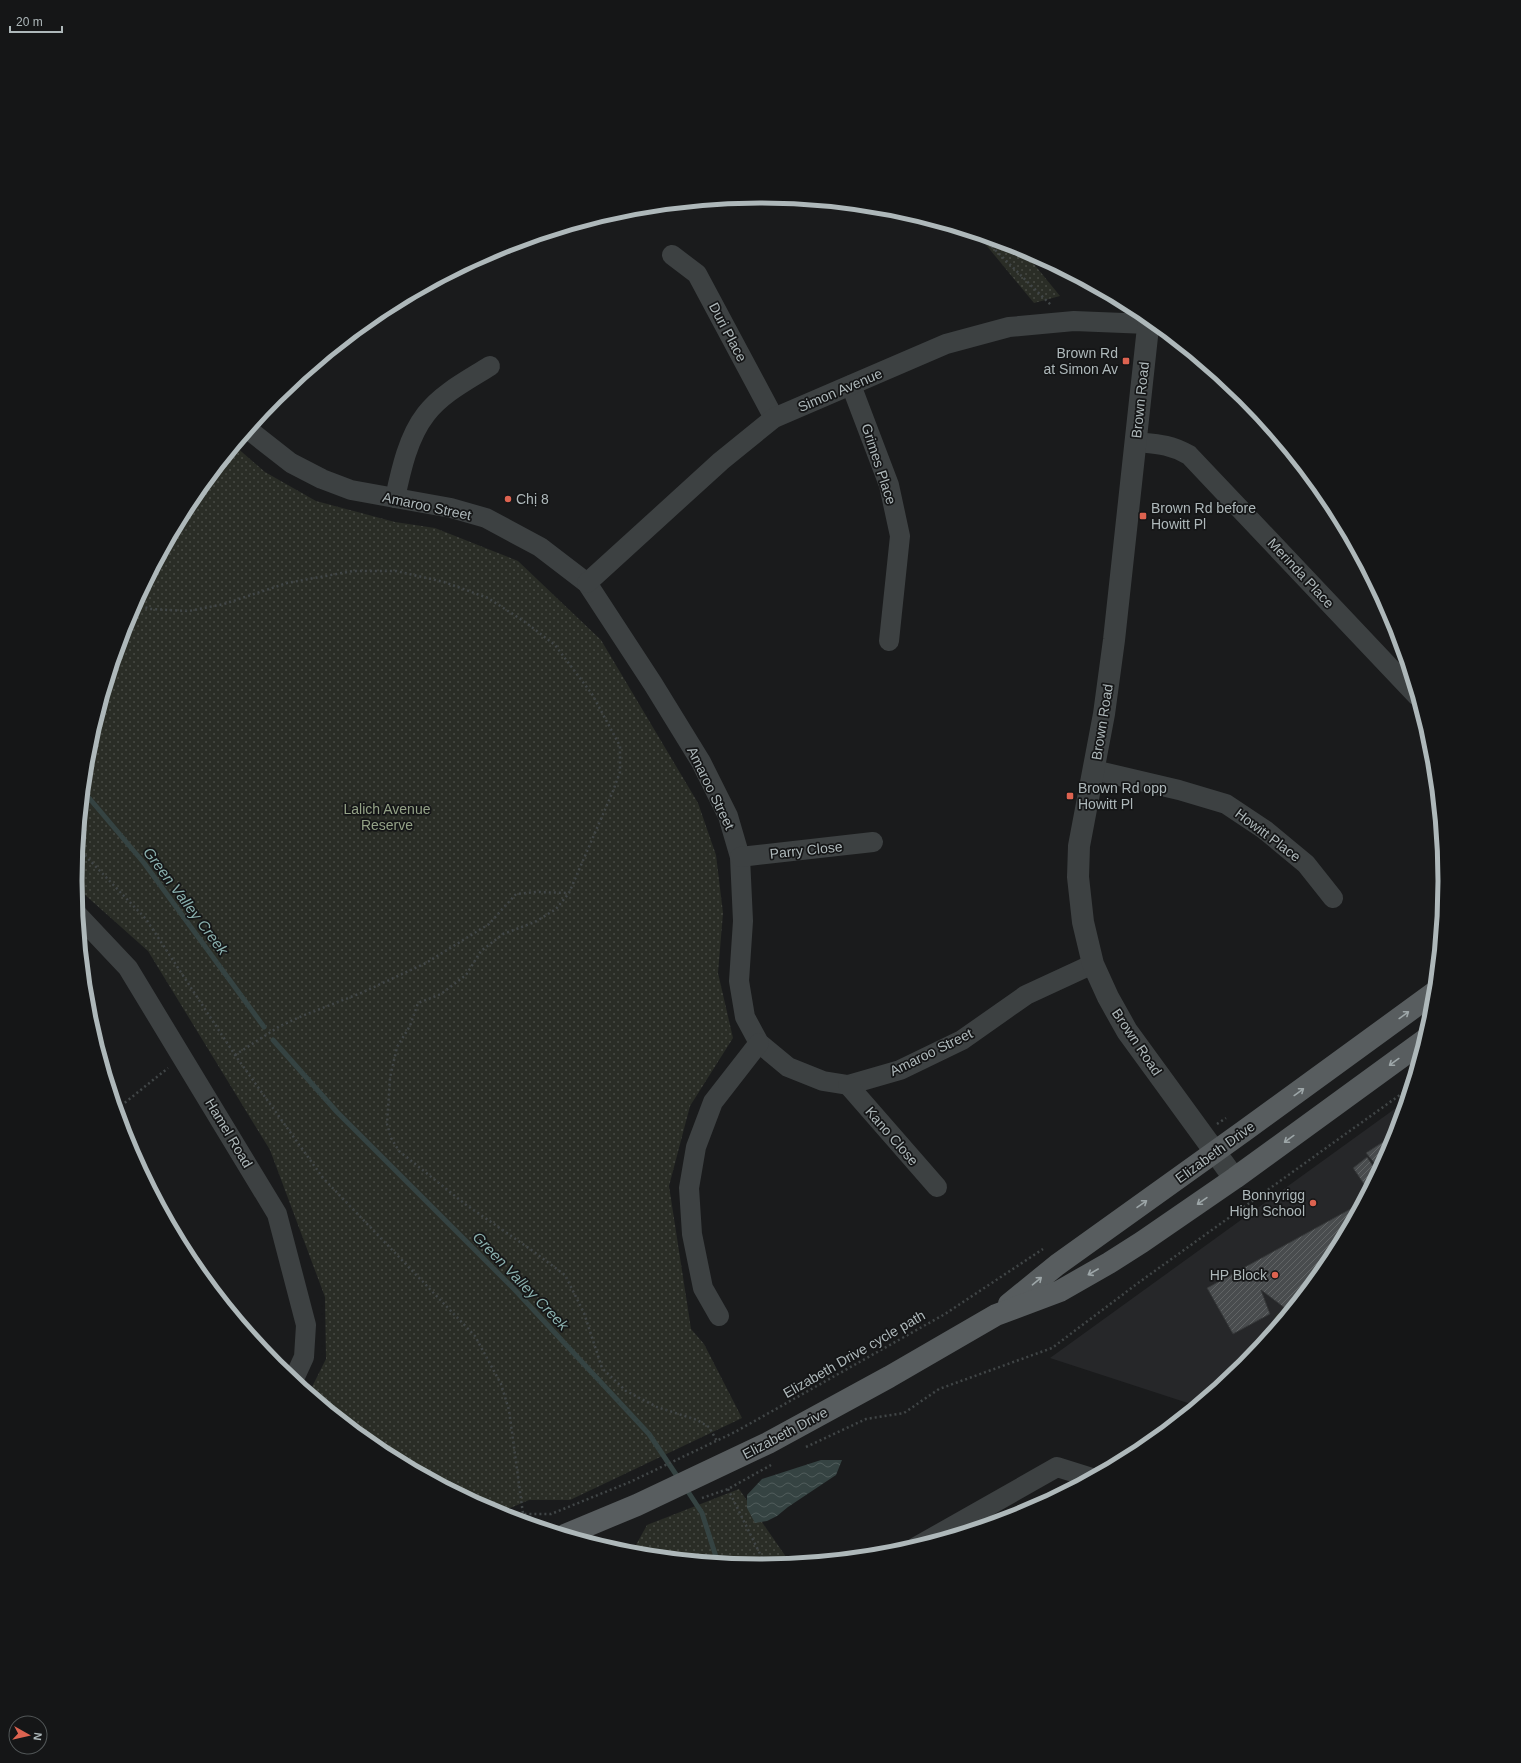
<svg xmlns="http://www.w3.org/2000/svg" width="1521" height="1763" font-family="Helvetica,sans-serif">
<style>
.built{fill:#262729}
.grass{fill:#2a2d26}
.park{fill:url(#park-dots)}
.water{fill:url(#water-waves)}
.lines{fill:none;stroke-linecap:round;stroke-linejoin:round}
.stream{stroke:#354342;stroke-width:5}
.building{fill:url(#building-hatch);stroke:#343637}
.path{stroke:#414647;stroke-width:2.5;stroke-dasharray:2 3;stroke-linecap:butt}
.minor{stroke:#3d4142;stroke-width:20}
.tertiary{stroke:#3d4142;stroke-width:22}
.primary{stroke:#585d5f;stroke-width:22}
.oneway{stroke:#9da6a8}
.poi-dot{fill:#dd6350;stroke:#151617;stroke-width:1.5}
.labels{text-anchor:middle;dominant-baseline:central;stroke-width:3.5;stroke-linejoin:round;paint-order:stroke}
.street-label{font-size:14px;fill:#aeb8ba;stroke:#151617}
.poi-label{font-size:14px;fill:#aeb8ba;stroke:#151617;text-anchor:end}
.park-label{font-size:14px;fill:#94a287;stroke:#151617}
.water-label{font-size:15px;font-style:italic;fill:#8ab0ae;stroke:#151617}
.rim{fill:none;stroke:#aeb8ba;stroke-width:5}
</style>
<defs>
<pattern id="park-dots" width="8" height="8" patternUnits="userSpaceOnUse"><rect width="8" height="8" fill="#2a2d26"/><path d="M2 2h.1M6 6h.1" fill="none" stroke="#464943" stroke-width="1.8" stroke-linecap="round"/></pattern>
<pattern id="water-waves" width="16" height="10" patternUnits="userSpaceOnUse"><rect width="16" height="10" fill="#354342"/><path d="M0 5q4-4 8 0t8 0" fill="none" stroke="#505c5b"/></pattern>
<pattern id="building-hatch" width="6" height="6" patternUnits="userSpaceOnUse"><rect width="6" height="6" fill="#494c4e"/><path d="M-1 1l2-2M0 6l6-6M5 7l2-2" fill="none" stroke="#616465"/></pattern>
</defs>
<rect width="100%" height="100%" fill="#1a1b1c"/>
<path class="built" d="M 1407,1100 L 1394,1144 L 1330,1263 L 1245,1366 L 1197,1406 L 1050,1358 Z"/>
<path class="grass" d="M 1277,1313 L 1286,1317 L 1263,1344 Z"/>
<g class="park">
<path d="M 977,234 L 1020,247 L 1060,296 L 1034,303 Z"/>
<path d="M 235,446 L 265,472 L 316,501 L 395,522 L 435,528 L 518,561 L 601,640 L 698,803 L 716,855 L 723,913 L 718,973 L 733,1038 L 690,1106 L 669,1186 L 691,1329 L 704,1344 L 742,1418 L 570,1500 L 529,1500 L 496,1514 L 379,1451 L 375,1448 L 377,1440 L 346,1424 L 309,1393 L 326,1359 L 325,1297 L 270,1150 L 148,951 L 75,886 L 88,748 L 127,619 L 191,500 Z"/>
<path d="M 739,1489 L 791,1564 L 760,1567 L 631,1554 L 647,1525 Z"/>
</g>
<path class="water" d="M 821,1460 L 842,1460 L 836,1475 L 788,1507 L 777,1516 L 767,1521 L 755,1523 L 747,1508 L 747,1495 L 762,1479 Z"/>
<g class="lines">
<g class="stream">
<path d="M 84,792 L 144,863 L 264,1027"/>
<path d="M 273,1040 L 337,1112 L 515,1290 L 649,1434 L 679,1479"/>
<path d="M 685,1487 L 702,1513 L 718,1563"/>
</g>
</g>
<g class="building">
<path d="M 1398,1132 L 1394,1144 L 1380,1170 L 1366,1153 Z"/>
<path d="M 1367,1157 L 1378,1173 L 1368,1190 L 1353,1168 Z"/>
<path d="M 1363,1202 L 1330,1263 L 1290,1312 L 1261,1290 L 1270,1314 L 1233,1334 L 1207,1288 Z"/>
</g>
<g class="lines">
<g class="path">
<path d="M 981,236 L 1051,305"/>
<path d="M 136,604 L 150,609 L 189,611 L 224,604 L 287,583 L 353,571 L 396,571 L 444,582 L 488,598 L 525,622 L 555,645 L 592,694 L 620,746 L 620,772 L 613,791 L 569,893 L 556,909 L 535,922 L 503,934 L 481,951 L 466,975 L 441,994 L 418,1003 L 410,1026 L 397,1047 L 390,1078 L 387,1124 L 391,1138 L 399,1151 L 465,1204 L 530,1249 L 565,1275 L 584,1313 L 602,1368 L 626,1391 L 657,1407 L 697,1420 L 709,1427 L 717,1441"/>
<path d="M 78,848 L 146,919 L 235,1055 L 323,1178 L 475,1336 L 501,1384 L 509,1410 L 523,1514"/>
<path d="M 235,1055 L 280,1026 L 302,1016 L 361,993 L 426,963 L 489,924 L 516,894 L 537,892 L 568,893"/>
<path d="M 117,1109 L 168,1068"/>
<path d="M 1217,1124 L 1226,1118"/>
<path d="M 806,1447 L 866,1419 L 904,1413 L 939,1389 L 1052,1348 L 1138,1283 L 1411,1087"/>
<path d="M 728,1489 L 766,1566"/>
<path d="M 702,1498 L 728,1489 L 771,1465"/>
<path d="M 510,1518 L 523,1514 L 551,1514 L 630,1482 L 735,1432 L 945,1314 L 1043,1249"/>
</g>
<g class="minor">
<path d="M 672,255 L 697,274 L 774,418"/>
<path d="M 851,385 L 889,485 L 900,536 L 889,641"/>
<path d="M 249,430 L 291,463 L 322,479 L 351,490 L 451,508 L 486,518 L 540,547 L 587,583 L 653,684 L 701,762 L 728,816 L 740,857 L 743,921 L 739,981 L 745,1017 L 759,1043 L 788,1067 L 823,1081 L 848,1085 L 900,1070 L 962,1040 L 1026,995 L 1093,964"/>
<path d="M 1136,442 C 1157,444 1170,444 1189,455 L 1417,696"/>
<path d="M 395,498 C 401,470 408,437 426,414 C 442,393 468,380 490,366"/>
<path d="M 587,583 L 721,461 L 774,418 L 946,344 L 1009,327 L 1074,321 L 1148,324"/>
<path d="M 1094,770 L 1179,790 L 1226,804 L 1265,830 L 1306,864 L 1333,898"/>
<path d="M 740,857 L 873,842"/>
<path d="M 78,915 L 128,968 L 277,1214 L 306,1325 L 304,1357 L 293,1381"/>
<path d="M 848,1085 L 937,1187"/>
<path d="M 719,1316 L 703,1288 L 692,1234 L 689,1188 L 696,1147 L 713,1102 L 759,1043"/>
<path d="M 916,1547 L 1057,1467 L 1092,1478"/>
</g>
<path class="tertiary" d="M 1149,318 L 1114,640 L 1104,714 L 1079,846 L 1078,877 L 1083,922 L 1093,964 L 1108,997 L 1127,1031 L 1234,1178"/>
<g class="primary">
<path d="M 1009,1304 L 1057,1265 L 1244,1131 L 1435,992"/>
<path d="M 565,1535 L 637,1505 L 768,1443 L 889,1377 L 996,1315 L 1060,1291 L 1109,1263 L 1142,1242 L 1235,1178 L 1426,1039"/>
</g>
</g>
<defs><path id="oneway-shaft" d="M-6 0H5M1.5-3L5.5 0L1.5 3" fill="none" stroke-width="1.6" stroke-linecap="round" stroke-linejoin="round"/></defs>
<g class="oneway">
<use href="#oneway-shaft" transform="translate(1404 1015) rotate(-36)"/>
<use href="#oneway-shaft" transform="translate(1394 1062) rotate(144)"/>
<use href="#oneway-shaft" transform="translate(1299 1092) rotate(-36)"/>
<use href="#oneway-shaft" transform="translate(1289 1139) rotate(144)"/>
<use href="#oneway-shaft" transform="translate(1202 1201) rotate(145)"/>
<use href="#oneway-shaft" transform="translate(1142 1204) rotate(-35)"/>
<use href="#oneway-shaft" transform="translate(1093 1272) rotate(150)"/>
<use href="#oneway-shaft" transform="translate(1037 1281) rotate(-40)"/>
</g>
<g class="poi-dot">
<rect x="1122" y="357" width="8" height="8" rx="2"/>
<circle cx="508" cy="499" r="4"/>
<rect x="1139" y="512" width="8" height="8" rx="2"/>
<rect x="1066" y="792" width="8" height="8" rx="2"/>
<circle cx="1313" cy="1203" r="4"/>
<circle cx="1275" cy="1275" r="4"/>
</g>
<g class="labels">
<g class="street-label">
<text transform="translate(728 332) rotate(62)">Duri Place</text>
<text transform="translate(840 390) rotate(-23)">Simon Avenue</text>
<text transform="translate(1140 400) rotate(-84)">Brown Road</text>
<text transform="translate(879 464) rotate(72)">Grimes Place</text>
<text transform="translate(427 506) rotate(12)">Amaroo Street</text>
<text transform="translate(1301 573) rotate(47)">Merinda Place</text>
<text transform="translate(1102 722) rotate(-81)">Brown Road</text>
<text transform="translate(711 788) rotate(64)">Amaroo Street</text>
<text transform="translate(1268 835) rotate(37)">Howitt Place</text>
<text transform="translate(806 850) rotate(-6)">Parry Close</text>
<text transform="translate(1137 1042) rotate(56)">Brown Road</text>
<text transform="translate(931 1052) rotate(-26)">Amaroo Street</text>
<text transform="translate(229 1133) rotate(59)">Hamel Road</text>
<text transform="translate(892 1136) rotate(49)">Kano Close</text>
<text transform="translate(1215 1152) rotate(-36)">Elizabeth Drive</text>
<text transform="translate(854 1354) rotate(-30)">Elizabeth Drive cycle path</text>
<text transform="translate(785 1433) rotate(-28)">Elizabeth Drive</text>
</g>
<g class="poi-label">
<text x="1118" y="353">Brown Rd<tspan x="1118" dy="16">at Simon Av</tspan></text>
<text x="516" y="499" text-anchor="start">Chị 8</text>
<text x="1151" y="508" text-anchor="start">Brown Rd before<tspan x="1151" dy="16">Howitt Pl</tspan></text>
<text x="1078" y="788" text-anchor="start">Brown Rd opp<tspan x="1078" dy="16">Howitt Pl</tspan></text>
<text x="1305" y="1195">Bonnyrigg<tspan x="1305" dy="16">High School</tspan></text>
<text x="1267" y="1275">HP Block</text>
</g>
<g class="park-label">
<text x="387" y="809">Lalich Avenue<tspan x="387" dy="16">Reserve</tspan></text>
</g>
<g class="water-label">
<text transform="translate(186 901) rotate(53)">Green Valley Creek</text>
<text transform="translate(521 1281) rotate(46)">Green Valley Creek</text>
</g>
</g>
<path d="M0 0H1521V1763H0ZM82 881a678 678 0 1 1 1356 0a678 678 0 1 1-1356 0Z" fill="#151617" fill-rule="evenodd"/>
<path class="rim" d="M82 881a678 678 0 1 1 1356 0a678 678 0 1 1-1356 0Z"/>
<g transform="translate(28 1735) rotate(98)"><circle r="19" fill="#151617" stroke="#525758"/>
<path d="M0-3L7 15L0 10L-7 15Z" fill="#dd6350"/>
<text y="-6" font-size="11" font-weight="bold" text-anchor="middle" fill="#aeb8ba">N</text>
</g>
<path d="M10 26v6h52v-6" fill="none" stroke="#aeb8ba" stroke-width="2"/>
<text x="16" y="26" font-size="12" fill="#aeb8ba" stroke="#151617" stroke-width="3" paint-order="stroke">20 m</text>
</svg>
